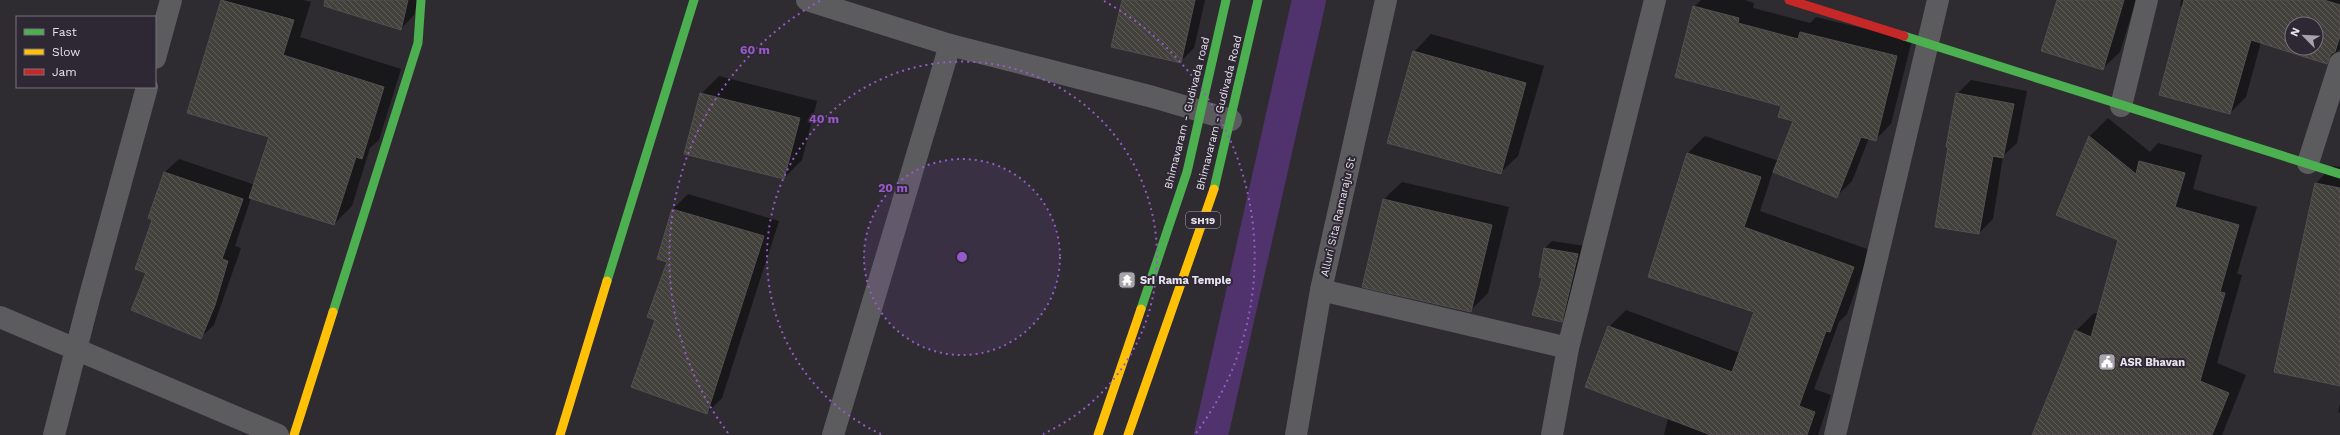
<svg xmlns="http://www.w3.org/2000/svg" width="2340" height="435" font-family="'Work Sans',sans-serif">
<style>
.shadow{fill:#0007;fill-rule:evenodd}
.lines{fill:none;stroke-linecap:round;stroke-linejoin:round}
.canal{stroke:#50336c;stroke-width:34}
.building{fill:url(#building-back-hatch);stroke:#524f50;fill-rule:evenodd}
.street{stroke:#5c5b5d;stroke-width:22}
.fast{stroke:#4caf50;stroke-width:9}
.slow{stroke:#ffc107;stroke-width:9}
.jam{stroke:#c62828;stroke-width:9}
.ring{fill:none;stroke:#965aca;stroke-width:2;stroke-dasharray:2 4}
.labels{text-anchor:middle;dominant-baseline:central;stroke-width:4;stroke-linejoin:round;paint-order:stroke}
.shield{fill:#2e2834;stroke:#b0abb5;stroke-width:1}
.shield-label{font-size:10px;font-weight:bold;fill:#e7e3ec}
.street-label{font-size:11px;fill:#e7e3ec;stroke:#2e2834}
.poi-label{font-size:11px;font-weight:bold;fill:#e7e3ec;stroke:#2e2834;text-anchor:start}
.centre{fill:#965aca;stroke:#2e2834;stroke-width:2}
.ring-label{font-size:12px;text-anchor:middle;font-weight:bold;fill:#965aca;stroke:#2e2834;stroke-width:4;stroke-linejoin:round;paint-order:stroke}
</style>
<defs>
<pattern id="building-back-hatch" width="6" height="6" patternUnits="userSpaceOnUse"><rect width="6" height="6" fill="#43413c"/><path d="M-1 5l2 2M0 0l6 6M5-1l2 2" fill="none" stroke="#5e5c58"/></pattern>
</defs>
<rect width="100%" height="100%" fill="#2e2b31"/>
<g class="shadow">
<path d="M 222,0 L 303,0 L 311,2 L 300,37 L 401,69 L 379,140 L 370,148 L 352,206 L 334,224 L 251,198 L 235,246 L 241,248 L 214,325 L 200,338 L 148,272 L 153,219 L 165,172 L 179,159 L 255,185 L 270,136 L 189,112 Z"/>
<path d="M 335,0 L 418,0 L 414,15 L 401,29 Z"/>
<path d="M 1123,0 L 1205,0 L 1194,48 L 1180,62 Z"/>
<path d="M 1701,0 L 1744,0 L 1754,3 L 1753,8 L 1810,23 L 1816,17 L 1912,40 L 1891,124 L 1875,140 L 1869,138 L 1852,181 L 1837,196 L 1773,171 L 1760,211 L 1870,250 L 1847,314 L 1839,322 L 1814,389 L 1831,395 L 1818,435 L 1664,435 L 1668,418 L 1609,327 L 1626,310 L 1740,353 L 1755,311 L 1649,276 L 1688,153 L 1705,136 L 1779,161 L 1795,120 L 1694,7 Z"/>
<path d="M 2058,0 L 2136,0 L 2120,52 L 2102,69 Z"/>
<path d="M 2181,0 L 2340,0 L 2340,49 L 2326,62 L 2261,42 L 2246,97 L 2230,113 L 2183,7 L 2180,6 ZM 2292,24 L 2316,24 L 2316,48 L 2292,48 Z"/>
<path d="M 1431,34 L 1544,66 L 1518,156 L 1500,173 L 1414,52 Z"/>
<path d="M 719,76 L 817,101 L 802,160 L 784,178 L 701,94 Z"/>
<path d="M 1971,80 L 2027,91 L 2017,143 L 2003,156 L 1993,219 L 1979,233 L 1957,94 Z"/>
<path d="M 2108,118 L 2150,152 L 2158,143 L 2202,155 L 2193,189 L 2257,207 L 2237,274 L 2242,275 L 2217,363 L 2246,375 L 2222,435 L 2033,435 L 2076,331 L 2094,313 L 2099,314 L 2119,239 L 2057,214 L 2090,136 Z"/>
<path d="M 2333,166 L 2340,167 L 2340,385 L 2315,184 Z"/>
<path d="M 1402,182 L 1509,207 L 1488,293 L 1470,311 L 1363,286 L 1384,199 Z"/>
<path d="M 688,194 L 779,221 L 722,398 L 707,413 L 657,320 L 669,261 L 658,258 L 673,209 Z"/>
<path d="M 1552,241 L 1585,246 L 1569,313 L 1561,321 L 1543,277 L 1545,248 Z"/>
<path d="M 2340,404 L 2340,413 L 2338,412 Z"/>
</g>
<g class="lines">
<path class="canal" d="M 1211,435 L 1309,0"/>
</g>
<g class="building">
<path d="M 221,0 L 294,20 L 283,55 L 384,87 L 362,159 L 356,157 L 334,225 L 249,198 L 269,137 L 187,113 Z"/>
<path d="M 325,0 L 408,0 L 401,30 L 324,6 Z"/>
<path d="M 1122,0 L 1195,0 L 1181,63 L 1111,47 Z"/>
<path d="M 2057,0 L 2124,0 L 2103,70 L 2041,51 Z"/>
<path d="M 2184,0 L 2324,0 L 2340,5 L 2340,36 L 2335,52 L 2331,54 L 2327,64 L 2251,40 L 2230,114 L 2159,95 ZM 2292,24 L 2316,24 L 2316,48 L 2292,48 Z"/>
<path d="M 1693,6 L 1739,18 L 1738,23 L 1798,39 L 1800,32 L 1897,56 L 1876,141 L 1861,137 L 1837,198 L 1773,172 L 1793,121 L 1778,117 L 1781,106 L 1675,77 Z"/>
<path d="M 1413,51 L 1526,83 L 1501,174 L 1387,143 Z"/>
<path d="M 700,93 L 800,118 L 784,179 L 684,154 Z"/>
<path d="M 1956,93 L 2014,104 L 2003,158 L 1993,156 L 1979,234 L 1935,227 L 1948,147 L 1946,147 Z"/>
<path d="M 2089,136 L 2136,174 L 2139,161 L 2185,173 L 2175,207 L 2239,225 L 2220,292 L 2225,293 L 2200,381 L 2229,393 L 2212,435 L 2032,435 L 2075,330 L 2091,337 L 2118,240 L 2056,215 Z"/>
<path d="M 1687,153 L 1761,177 L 1744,227 L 1854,267 L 1830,332 L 1826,331 L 1799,406 L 1815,412 L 1807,435 L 1711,435 L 1585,387 L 1608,326 L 1732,372 L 1754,312 L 1648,277 Z"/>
<path d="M 164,172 L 243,199 L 222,259 L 228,261 L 215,305 L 201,339 L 131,310 L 146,273 L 135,269 L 152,220 L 148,218 Z"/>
<path d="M 2315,183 L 2340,188 L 2340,386 L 2274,372 Z"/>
<path d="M 1383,199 L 1492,225 L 1471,312 L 1362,287 Z"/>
<path d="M 672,209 L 764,236 L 707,414 L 631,387 L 655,320 L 647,317 L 667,262 L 657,259 Z"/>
<path d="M 1544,248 L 1578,254 L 1562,322 L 1532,315 L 1542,278 L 1539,277 Z"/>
</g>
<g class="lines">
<g class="street">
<path d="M 807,0 L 950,45 L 1153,97 L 1231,120"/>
<path d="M 155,58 L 171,0"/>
<path d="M 2121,106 L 2147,0"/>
<path d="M 2308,163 L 2340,63"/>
<path d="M 1321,290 L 1568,348"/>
<path d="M 0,317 L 278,435"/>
<path d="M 54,435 L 89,299 L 147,87"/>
<path d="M 833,435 L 950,45"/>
<path d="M 1296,435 L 1321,290 L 1386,0"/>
<path d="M 1552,435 L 1568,348 L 1655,0"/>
<path d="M 1835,435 L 1938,0"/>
</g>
<g class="fast">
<path d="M 1904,36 L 2340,174"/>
<path d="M 1214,189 L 1258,0"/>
<path d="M 607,281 L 694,0"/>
<path d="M 1141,309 L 1187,172 L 1226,0"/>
<path d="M 333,312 L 418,43 L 421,0"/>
</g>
<g class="slow">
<path d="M 294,435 L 333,312"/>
<path d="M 560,435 L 607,281"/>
<path d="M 1098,435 L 1141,309"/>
<path d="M 1128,435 L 1214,189"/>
</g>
<path class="jam" d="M 1789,0 L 1904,36"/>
</g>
<circle cx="962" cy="257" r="98" fill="#965aca" fill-opacity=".12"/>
<g class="ring">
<circle cx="962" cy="257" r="98"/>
<path d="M881 434A195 195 0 1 1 1043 434"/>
<path d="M728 433A293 293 0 0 1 820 1M1104 1A293 293 0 0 1 1196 433"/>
</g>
<defs>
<symbol id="temple-square" viewBox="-11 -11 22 22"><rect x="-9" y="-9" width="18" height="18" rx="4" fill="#a6a3ab" stroke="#2e2834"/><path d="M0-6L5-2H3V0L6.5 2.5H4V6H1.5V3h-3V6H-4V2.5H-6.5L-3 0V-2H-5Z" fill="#fff"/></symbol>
<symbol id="civic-square" viewBox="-11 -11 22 22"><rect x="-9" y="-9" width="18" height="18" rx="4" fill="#a6a3ab" stroke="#2e2834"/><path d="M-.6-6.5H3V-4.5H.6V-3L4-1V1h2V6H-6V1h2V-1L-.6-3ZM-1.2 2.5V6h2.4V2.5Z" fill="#fff"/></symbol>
</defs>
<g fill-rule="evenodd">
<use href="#temple-square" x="1117" y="270" width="20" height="20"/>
<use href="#civic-square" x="2097" y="352" width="20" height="20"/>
</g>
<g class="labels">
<rect class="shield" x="1186" y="212" width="34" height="16" rx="3"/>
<g class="shield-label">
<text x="1203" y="220">SH19</text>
</g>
<g class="street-label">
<text transform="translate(1187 113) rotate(-76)">Bhimavaram - Gudivada road</text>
<text transform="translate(1219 113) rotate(-76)">Bhimavaram - Gudivada Road</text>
<text transform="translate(1338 217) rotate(-77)">Alluri Sita Ramaraju St</text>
</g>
<g class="poi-label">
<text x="1140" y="280">Sri Rama Temple</text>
<text x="2120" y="362">ASR Bhavan</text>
</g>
</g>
<circle cx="962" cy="257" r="6" class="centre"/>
<g class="ring-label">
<text x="755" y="54">60 m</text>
<text x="824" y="123">40 m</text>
<text x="893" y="192">20 m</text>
</g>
<rect x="16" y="16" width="140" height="72" fill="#2e2834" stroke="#78737e"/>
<rect x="24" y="29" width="20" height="6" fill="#4caf50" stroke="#78737e"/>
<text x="52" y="36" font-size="12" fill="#e7e3ec">Fast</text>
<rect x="24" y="49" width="20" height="6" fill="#ffc107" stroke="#78737e"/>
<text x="52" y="56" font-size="12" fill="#e7e3ec">Slow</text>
<rect x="24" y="69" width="20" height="6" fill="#c62828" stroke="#78737e"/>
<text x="52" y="76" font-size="12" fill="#e7e3ec">Jam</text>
<g transform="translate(2304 36) rotate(294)"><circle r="19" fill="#2e2834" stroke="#78737e"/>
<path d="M0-3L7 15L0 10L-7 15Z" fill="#a6a3ab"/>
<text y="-6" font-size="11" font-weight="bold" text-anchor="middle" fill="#e7e3ec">N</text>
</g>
</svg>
